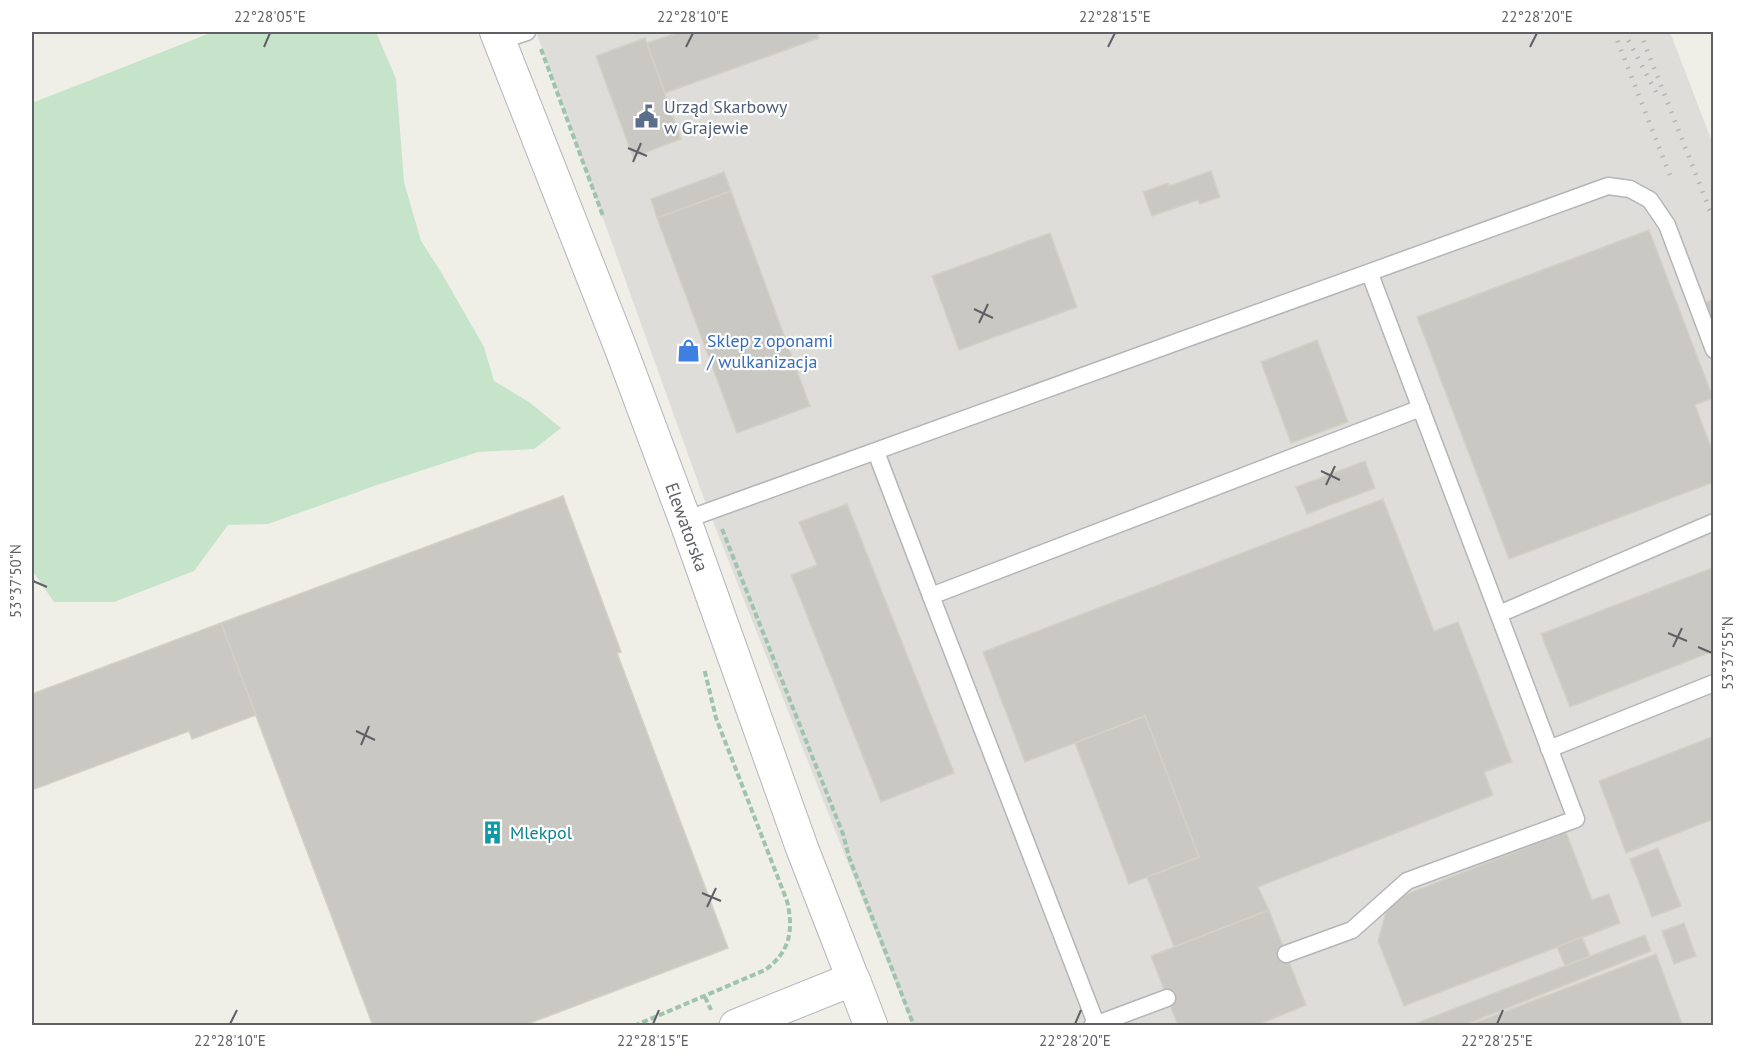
<svg xmlns="http://www.w3.org/2000/svg" width="1745" height="1057" font-family="'PT Sans',sans-serif">
<style>
.industrial{fill:#deddd9}
.green{fill:#c6e4c9}
.building{fill:#cac8c3;stroke:#d3d1c5;stroke-width:1.5}
.lines{fill:none;stroke-linecap:round;stroke-linejoin:round}
.lane-casing{stroke:#b4b5ba;stroke-width:19}
.street-casing{stroke:#b4b5ba;stroke-width:34}
.secondary-casing{stroke:#b5b7bc;stroke-width:35}
.path{stroke:#9fc4ae;stroke-width:4;stroke-dasharray:6 3;stroke-linecap:butt}
.lane{stroke:#fff;stroke-width:16}
.street{stroke:#fff;stroke-width:32}
.secondary{stroke:#fff;stroke-width:33}
.rail{stroke:#b4b4b5;stroke-width:4.5;stroke-dasharray:1.5 8;stroke-linecap:butt}
.ticks{fill:none;stroke:#5e6065;stroke-width:2}
.labels{text-anchor:middle;dominant-baseline:central;stroke-width:4.5;stroke-linejoin:round;paint-order:stroke}
.service-label{font-size:18px;fill:#4e5e75;stroke:#fff;text-anchor:start}
.shop-label{font-size:18px;fill:#366cbe;stroke:#fff;text-anchor:start}
.street-label{font-size:18px;fill:#5e6065;stroke:#fff}
.culture-label{font-size:18px;fill:#0d838f;stroke:#fff;text-anchor:start}
.neatline{fill:none;stroke:#5e6065;stroke-width:2}
.ticks-label{font-size:15px;text-anchor:middle;fill:#5e6065}
</style>
<rect width="100%" height="100%" fill="#efeee7"/>
<path class="industrial" d="M 536,32 L 1670,32 L 1714,147 L 1713,1025 L 912,1025 L 703,496 Z"/>
<path class="green" d="M 213,32 L 376,32 L 396,79 L 404,182 L 421,241 L 441,272 L 484,347 L 494,381 L 529,402 L 561,428 L 534,449 L 478,452 L 377,485 L 268,524 L 228,525 L 194,571 L 114,602 L 54,602 L 32,570 L 32,103 Z"/>
<g class="building">
<path d="M 680,32 L 817,32 L 819,38 L 665,93 L 647,43 Z"/>
<path d="M 645,38 L 681,139 L 633,157 L 596,56 Z"/>
<path d="M 1211,171 L 1220,197 L 1200,204 L 1198,200 L 1152,216 L 1143,192 L 1168,183 L 1169,186 Z"/>
<path d="M 724,172 L 731,191 L 657,218 L 651,199 Z"/>
<path d="M 731,191 L 810,406 L 737,433 L 657,218 Z"/>
<path d="M 1649,230 L 1713,398 L 1695,405 L 1714,455 L 1714,482 L 1509,559 L 1417,317 Z"/>
<path d="M 1050,233 L 1077,307 L 959,350 L 932,276 Z"/>
<path d="M 1714,299 L 1714,325 L 1705,303 Z"/>
<path d="M 1317,340 L 1348,422 L 1291,443 L 1261,362 Z"/>
<path d="M 1365,461 L 1375,488 L 1307,514 L 1296,487 Z"/>
<path d="M 563,496 L 621,652 L 617,653 L 728,948 L 522,1026 L 373,1026 L 221,623 Z"/>
<path d="M 1383,499 L 1434,631 L 1458,622 L 1512,762 L 1484,772 L 1493,795 L 1258,887 L 1269,910 L 1174,947 L 1147,877 L 1199,857 L 1145,716 L 1025,762 L 983,652 Z"/>
<path d="M 847,504 L 954,773 L 881,802 L 791,575 L 817,565 L 799,522 Z"/>
<path d="M 1714,567 L 1714,651 L 1570,707 L 1541,634 Z"/>
<path d="M 221,623 L 256,715 L 192,739 L 189,731 L 32,790 L 32,694 Z"/>
<path d="M 1145,716 L 1199,857 L 1129,884 L 1075,743 Z"/>
<path d="M 1714,736 L 1714,819 L 1626,853 L 1599,781 Z"/>
<path d="M 1566,832 L 1592,900 L 1609,894 L 1620,923 L 1404,1006 L 1378,941 L 1389,901 Z"/>
<path d="M 1658,848 L 1681,906 L 1652,917 L 1630,859 Z"/>
<path d="M 1269,910 L 1306,1005 L 1255,1026 L 1178,1026 L 1151,956 Z"/>
<path d="M 1684,923 L 1696,956 L 1674,964 L 1662,931 Z"/>
<path d="M 1645,935 L 1651,951 L 1462,1026 L 1409,1026 Z"/>
<path d="M 1582,937 L 1590,956 L 1565,966 L 1557,947 Z"/>
<path d="M 1656,954 L 1683,1026 L 1467,1026 Z"/>
</g>
<g class="lines">
<defs>
<g id="lane">
<path d="M 500,41 L 527,32"/>
<path d="M 876,452 L 931,596"/>
<path d="M 685,520 L 1608,186 L 1630,189 L 1650,200 L 1667,225 L 1714,350"/>
<path d="M 1499,614 L 1714,522"/>
<path d="M 1549,749 L 1714,683"/>
<path d="M 1286,954 L 1352,930 L 1407,881 L 1576,819 L 1370,274"/>
<path d="M 1092,1026 L 1167,998"/>
<path d="M 1097,1026 L 931,596 L 1421,408"/>
</g>
<path id="street" d="M 496,32 L 621,349 L 685,520 L 802,848 L 853,979"/>
<path id="secondary" d="M 736,1026 L 853,979 L 871,1026"/>
</defs>
<use href="#lane" class="lane-casing"/>
<use href="#street" class="street-casing"/>
<use href="#secondary" class="secondary-casing"/>
<g class="path">
<path d="M 541,49 L 603,216"/>
<path d="M 722,529 L 843,834 L 849,857 L 914,1026"/>
<path d="M 705,997 L 711,1010"/>
<path d="M 634,1026 L 765,970 C 790,952 794,930 787,901 L 716,718 L 704,668"/>
</g>
<use href="#lane" class="lane"/>
<use href="#street" class="street"/>
<use href="#secondary" class="secondary"/>
<g class="rail">
<path d="M 1614,32 L 1671,178"/>
<path d="M 1624,32 L 1657,94"/>
<path d="M 1640,32 L 1714,221"/>
</g>
</g>
<path class="ticks" d="M 264,47 L 270,33M 686,47 L 693,33M 1108,47 L 1115,33M 1530,47 L 1537,33M 628,148 L 647,156M 633,162 L 641,143M 974,309 L 993,318M 979,323 L 988,304M 1321,471 L 1340,480M 1326,485 L 1335,466M 33,581 L 47,587M 1668,633 L 1687,641M 1673,647 L 1682,628M 1698,647 L 1712,653M 356,731 L 375,740M 361,745 L 369,726M 702,893 L 721,901M 707,907 L 716,888M 230,1024 L 237,1010M 653,1024 L 659,1010M 1075,1024 L 1081,1010M 1497,1024 L 1503,1010"/>
<defs>
<symbol id="civic-bare" viewBox="-9 -9 18 18"><path d="M-.6-6.5H3V-4.5H.6V-3L4-1V1h2V6H-6V1h2V-1L-.6-3ZM-1.2 2.5V6h2.4V2.5Z" fill="#5c6f8a" stroke="#fff" stroke-width="2.5" paint-order="stroke"/></symbol>
<symbol id="shop-bare" viewBox="-9 -9 18 18"><path d="M-5-2.5h2.3a2.7 3.5 0 0 1 5.4 0H5L5.5 6h-11ZM-1.5-2.5h3a1.5 2.3 0 0 0-3 0Z" fill="#3f7fe0" stroke="#fff" stroke-width="2.5" paint-order="stroke"/></symbol>
<symbol id="building-bare" viewBox="-9 -9 18 18"><path d="M-4-6H4V6H1V3H-1V6H-4ZM-2.5-4.3h1.7v1.8h-1.7ZM.8-4.3h1.7v1.8H.8ZM-2.5-1h1.7V.8h-1.7ZM.8-1h1.7V.8H.8Z" fill="#0f9aa8" stroke="#fff" stroke-width="2.5" paint-order="stroke"/></symbol>
</defs>
<g fill-rule="evenodd">
<use href="#civic-bare" x="630" y="100" width="33" height="33"/>
<use href="#shop-bare" x="672" y="334" width="33" height="33"/>
<use href="#building-bare" x="476" y="816" width="33" height="33"/>
</g>
<g class="labels">
<g class="service-label">
<text x="664" y="106">Urząd Skarbowy<tspan x="664" dy="21">w Grajewie</tspan></text>
</g>
<g class="shop-label">
<text x="707" y="340">Sklep z oponami<tspan x="707" dy="21">/ wulkanizacja</tspan></text>
</g>
<g class="street-label">
<text transform="translate(687 527) rotate(70)">Elewatorska</text>
</g>
<g class="culture-label">
<text x="510" y="832">Mlekpol</text>
</g>
</g>
<rect width="1745" height="1057" fill="none" stroke="#ffffff" stroke-width="66"/>
<rect x="33" y="33" width="1679" height="991" class="neatline"/>
<g class="ticks-label">
<text x="270" y="22">22°28'05"E</text>
<text x="693" y="22">22°28'10"E</text>
<text x="1115" y="22">22°28'15"E</text>
<text x="1537" y="22">22°28'20"E</text>
<text transform="translate(16 581) rotate(-90)" y="5">53°37'50"N</text>
<text transform="translate(1728 653) rotate(-90)" y="5">53°37'55"N</text>
<text x="230" y="1046">22°28'10"E</text>
<text x="653" y="1046">22°28'15"E</text>
<text x="1075" y="1046">22°28'20"E</text>
<text x="1497" y="1046">22°28'25"E</text>
</g>
</svg>
